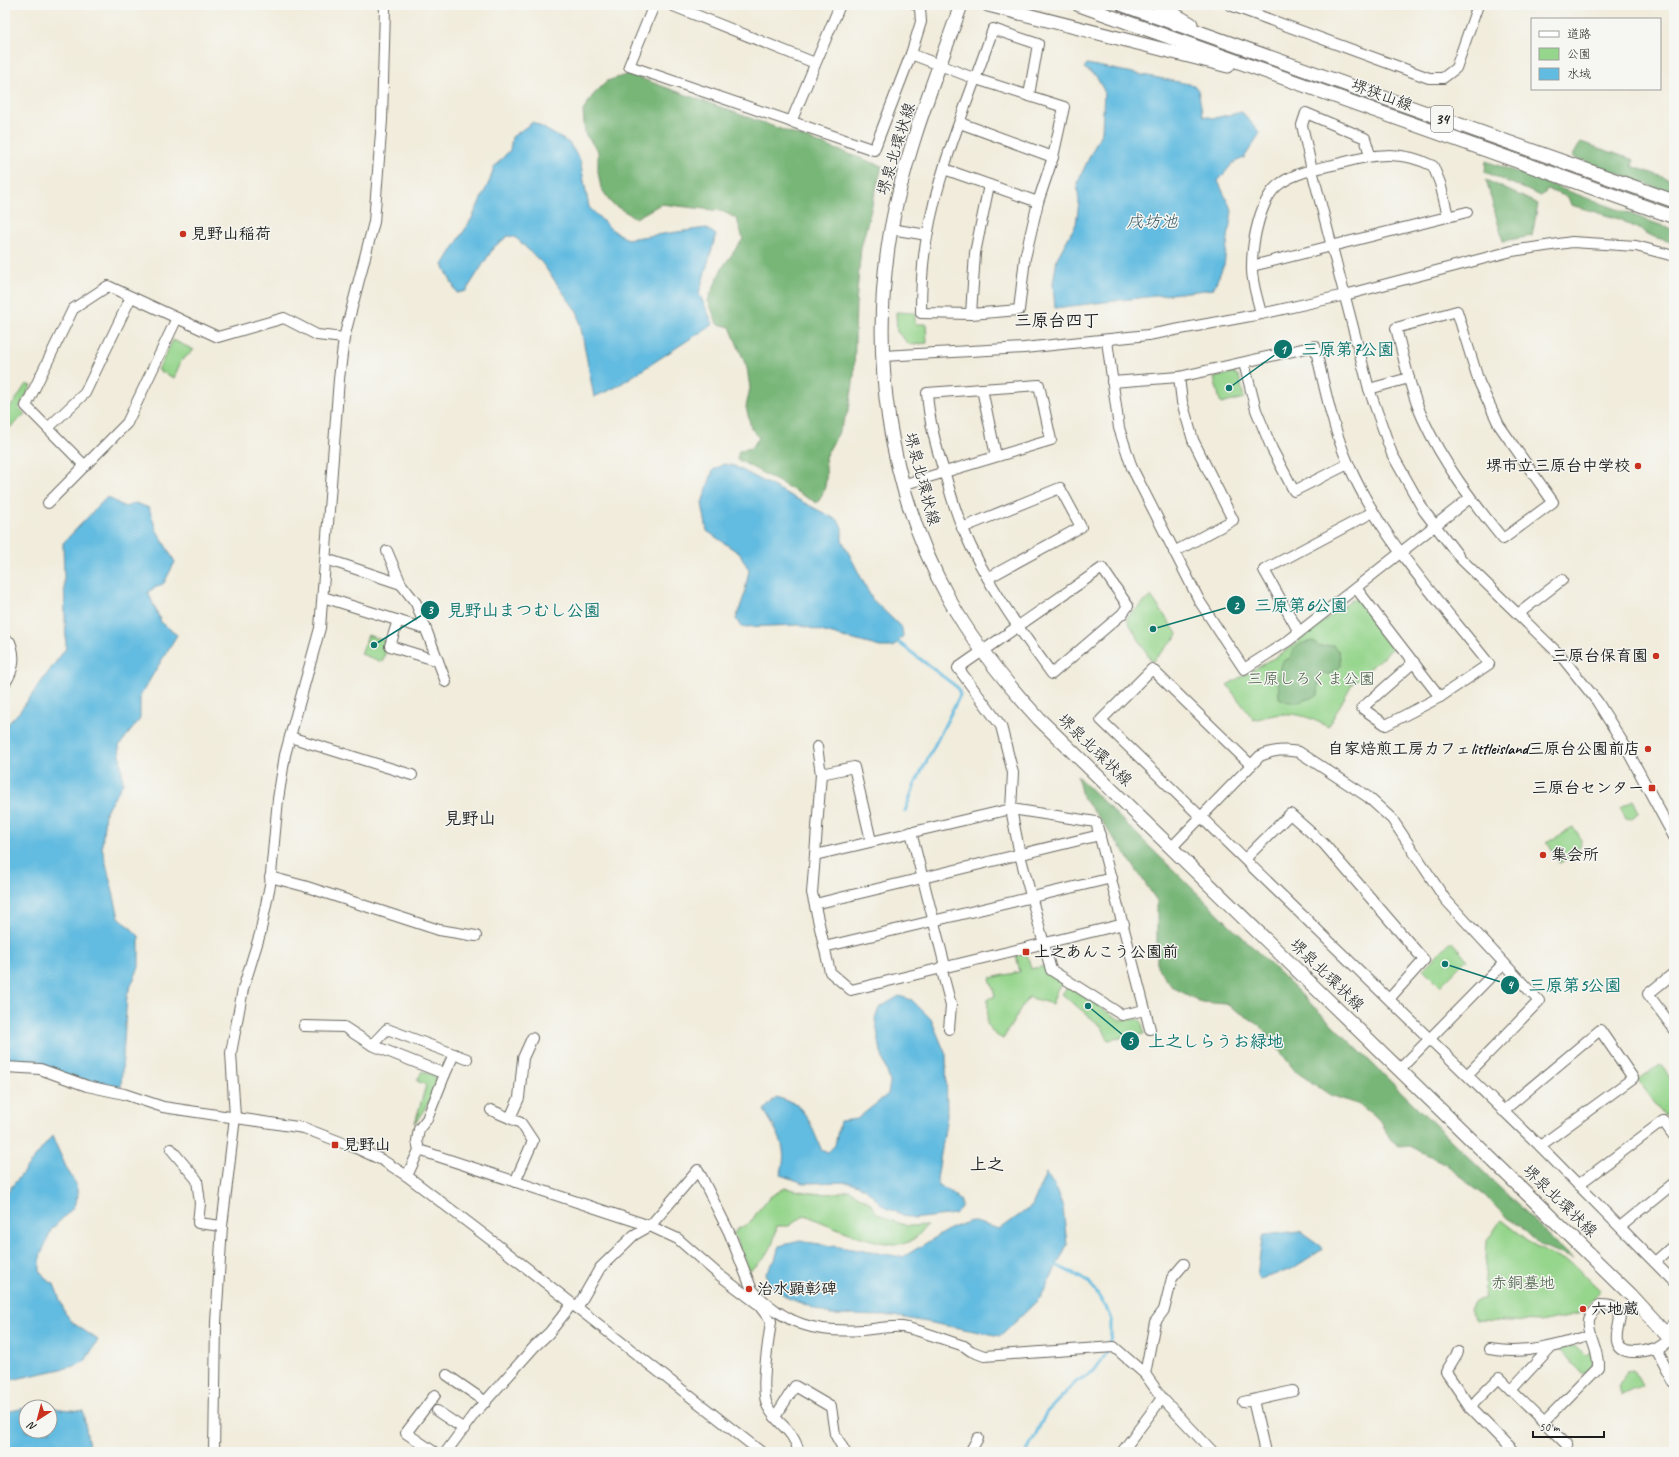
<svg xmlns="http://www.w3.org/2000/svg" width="1679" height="1457" font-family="Caveat,'Klee One',sans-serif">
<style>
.green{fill:#95d58c;stroke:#587854}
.forest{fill:#78b678;stroke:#4a694a}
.water{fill:#62bbe0;stroke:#3f6c7e}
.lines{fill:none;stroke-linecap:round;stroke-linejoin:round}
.stream{stroke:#62bbe0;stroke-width:3}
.minor-casing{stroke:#67655f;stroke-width:12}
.major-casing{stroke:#67655f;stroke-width:15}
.minor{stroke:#fff;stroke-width:10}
.major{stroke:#fff;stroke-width:13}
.poi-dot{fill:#c8321e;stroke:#f6f6f2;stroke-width:1.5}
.labels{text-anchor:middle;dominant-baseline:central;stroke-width:3;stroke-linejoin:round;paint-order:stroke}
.shield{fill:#f6f6f2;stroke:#5d5d5c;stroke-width:1}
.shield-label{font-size:15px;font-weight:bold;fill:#1c1c1c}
.street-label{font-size:16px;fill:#1c1c1c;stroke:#f6f6f2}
.poi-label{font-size:16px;font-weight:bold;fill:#1c1c1c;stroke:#f6f6f2;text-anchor:start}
.park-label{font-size:16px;fill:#465d43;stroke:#f6f6f2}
.water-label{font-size:17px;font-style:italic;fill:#385c6a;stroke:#f6f6f2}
.neighbourhood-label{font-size:17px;font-weight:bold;fill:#1c1c1c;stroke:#f6f6f2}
.leader{fill:none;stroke:#0f766e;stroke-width:1.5}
.callout-dot{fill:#0f766e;stroke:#f6f6f2;stroke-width:1.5}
.mark-label{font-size:12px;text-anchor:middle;font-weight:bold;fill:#fff}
.callout-label{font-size:17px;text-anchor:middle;font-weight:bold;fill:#0f766e;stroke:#f6f6f2;stroke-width:3;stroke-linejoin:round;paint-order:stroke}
</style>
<rect width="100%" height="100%" fill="#f6f6f2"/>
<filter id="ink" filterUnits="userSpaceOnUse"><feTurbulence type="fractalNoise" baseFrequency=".025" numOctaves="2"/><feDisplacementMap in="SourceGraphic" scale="8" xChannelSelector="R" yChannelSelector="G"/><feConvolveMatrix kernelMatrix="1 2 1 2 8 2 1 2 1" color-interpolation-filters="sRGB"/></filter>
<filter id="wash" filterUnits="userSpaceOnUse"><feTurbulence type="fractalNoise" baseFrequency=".012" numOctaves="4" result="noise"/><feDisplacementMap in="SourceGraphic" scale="16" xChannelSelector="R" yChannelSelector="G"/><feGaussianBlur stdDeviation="0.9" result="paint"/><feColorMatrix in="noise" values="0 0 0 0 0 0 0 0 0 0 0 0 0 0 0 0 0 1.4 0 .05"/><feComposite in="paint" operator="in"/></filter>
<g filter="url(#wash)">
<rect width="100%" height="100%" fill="#f1ecdb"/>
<g class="green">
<path d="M 896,312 L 915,313 L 915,324 L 926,324 L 927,343 L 910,345 L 897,332 Z"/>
<path d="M 173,340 L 194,350 L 181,361 L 174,378 L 158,370 Z"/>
<path d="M 1232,373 L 1239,376 L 1244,398 L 1221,404 L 1214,378 Z"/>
<path d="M 26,384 L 31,386 L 19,408 L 25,414 L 5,432 L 5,409 L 13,404 Z"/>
<path d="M 1151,596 L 1178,635 L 1152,662 L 1126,618 Z"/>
<path d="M 1352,599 L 1359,600 L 1394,647 L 1352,684 L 1328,727 C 1299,711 1285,711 1254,720 L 1227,685 L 1286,651 Z"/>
<path d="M 368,635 L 385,641 L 382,649 L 386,651 L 382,662 L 361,654 Z"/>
<path d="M 1633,800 L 1639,812 L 1632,818 L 1626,819 L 1620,808 Z"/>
<path d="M 1573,828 C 1591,844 1575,855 1559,863 L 1547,842 Z"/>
<path d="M 1451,941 L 1467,959 L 1440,986 L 1423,969 Z"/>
<path d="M 1027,953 L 1031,969 L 1045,966 L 1062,983 L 1057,990 L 1052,1004 L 1028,997 L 1003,1039 L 996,1035 L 987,1025 L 988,999 L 995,996 L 990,978 L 1020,972 L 1016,955 Z"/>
<path d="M 1068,986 L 1120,1020 L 1138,1019 L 1142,1022 L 1144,1034 L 1108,1040 L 1102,1027 L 1062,994 Z"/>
<path d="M 1660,1064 L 1674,1083 L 1674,1109 L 1664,1116 L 1638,1080 Z"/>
<path d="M 422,1071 L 435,1076 C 439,1090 423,1112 415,1123 L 426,1085 L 417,1081 Z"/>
<path d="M 785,1188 C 809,1193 825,1197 849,1190 L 869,1202 L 877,1213 L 890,1220 L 908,1226 L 927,1225 C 922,1231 916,1239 909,1242 C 887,1252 827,1224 805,1215 L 789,1226 L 777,1226 C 773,1247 768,1259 749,1270 L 734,1234 L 736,1230 L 750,1223 L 760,1208 L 771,1196 Z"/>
<path d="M 1501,1220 L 1534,1246 L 1576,1267 L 1601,1291 L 1581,1313 L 1541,1322 L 1477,1320 L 1470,1311 L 1472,1304 L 1484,1299 L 1487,1241 Z"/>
<path d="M 1576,1345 L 1585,1355 L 1591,1351 L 1592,1366 L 1583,1374 L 1558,1348 Z"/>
<path d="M 1634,1370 L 1642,1385 L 1622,1395 L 1618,1387 L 1628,1371 Z"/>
</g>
<g class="forest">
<path d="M 629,74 L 882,166 L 861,248 L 856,303 L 854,377 L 849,409 L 838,434 L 825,457 C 827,473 828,490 817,503 L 737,459 L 739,451 L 751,448 L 759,438 L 751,428 L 746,407 L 750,388 L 747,368 L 730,327 L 717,324 L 708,300 L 722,268 L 743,239 L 737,219 L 722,211 L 661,204 L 636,218 L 612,204 L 601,188 L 598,172 L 598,151 L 585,134 L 583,111 L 593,95 L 607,81 Z"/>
<path d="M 1581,142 L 1634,160 L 1632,166 L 1674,181 L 1674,194 L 1572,157 Z"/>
<path d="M 1486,161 L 1674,230 L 1674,243 L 1654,237 L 1619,219 L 1571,205 L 1568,197 L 1548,190 L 1541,196 L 1485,172 Z"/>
<path d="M 1486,180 L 1538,204 L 1532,236 L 1503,241 Z"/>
<path d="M 1314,641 L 1319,647 L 1333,645 L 1339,652 L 1341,666 L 1331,674 L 1319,674 L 1318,695 C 1303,701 1293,706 1279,698 L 1278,676 L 1283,661 L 1290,658 C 1293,646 1302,642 1314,641 Z"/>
<path d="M 1077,776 L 1573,1259 L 1540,1245 L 1520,1226 L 1507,1218 L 1484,1195 L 1469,1184 L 1446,1164 L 1410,1146 L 1400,1147 L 1389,1138 L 1381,1121 L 1360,1105 L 1330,1095 L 1295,1071 L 1260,1025 L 1226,1004 L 1201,1002 L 1172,987 L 1157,967 L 1157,901 L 1125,853 L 1082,796 Z"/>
</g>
<g class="water">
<path d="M 1087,64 L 1194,85 L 1198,90 L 1203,116 L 1214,118 L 1242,112 L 1260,133 L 1244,158 L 1233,163 L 1218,181 L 1232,211 L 1224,265 L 1213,289 L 1055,308 L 1053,284 L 1057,258 L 1076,224 L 1079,202 L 1077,183 L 1102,131 L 1104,91 L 1096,76 L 1084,68 Z"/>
<path d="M 533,122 L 569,143 L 580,160 L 589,207 L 611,229 L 627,239 L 706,228 L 716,235 L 699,293 L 713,324 L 616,387 L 594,397 L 578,313 L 542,263 L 515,237 L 508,236 L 494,247 L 466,291 L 457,293 L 443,265 L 472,218 L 490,180 L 494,167 L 510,150 L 512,137 Z"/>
<path d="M 724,464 L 734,466 L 839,521 L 842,528 L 842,540 L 872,599 L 902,628 L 903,636 L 893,647 L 880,647 L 799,625 L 741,627 L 736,619 L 744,596 L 749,570 L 740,554 L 707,531 L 702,503 L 713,470 Z"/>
<path d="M 107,497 L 125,507 L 136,503 L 149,508 L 156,529 L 175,562 L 164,583 L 148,592 L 161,622 L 177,635 L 140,696 L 140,719 L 119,746 L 123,783 L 105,813 L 102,847 L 119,917 L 139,936 L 139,967 L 127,995 L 121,1087 L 5,1063 L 5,727 L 20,711 L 66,648 L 63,543 Z"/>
<path d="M 899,996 L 912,1000 L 931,1019 L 946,1055 L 947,1116 L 937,1179 L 939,1186 L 948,1190 L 961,1201 L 961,1208 L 955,1214 L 913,1219 L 884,1207 L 865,1188 L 850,1182 L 804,1183 L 780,1175 C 790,1147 777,1133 764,1110 L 776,1097 L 797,1104 L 809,1120 L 822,1151 L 828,1152 L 835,1145 L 840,1121 L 857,1119 L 888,1094 L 890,1082 L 881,1052 L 875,1019 L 879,1008 Z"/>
<path d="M 52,1136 L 67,1169 L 76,1184 L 78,1196 L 73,1208 L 51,1230 L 40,1257 L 40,1271 L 48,1281 L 54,1284 L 65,1313 L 73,1323 L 98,1340 L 85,1361 L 75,1366 L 11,1380 L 5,1383 L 5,1195 Z"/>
<path d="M 1046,1173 L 1055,1187 L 1063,1207 L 1067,1245 L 1041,1297 L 1001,1336 L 894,1316 L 831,1315 L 788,1298 L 768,1283 L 766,1272 L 775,1260 L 779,1246 L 800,1241 L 903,1257 L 951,1228 L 971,1221 L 1000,1229 L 1032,1206 Z"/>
<path d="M 1300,1231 L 1320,1245 L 1323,1249 L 1290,1270 L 1260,1279 L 1257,1276 L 1262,1238 L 1264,1235 Z"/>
<path d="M 26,1408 L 26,1431 L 50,1431 L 50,1408 L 83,1411 L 90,1452 L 5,1452 L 5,1412 Z"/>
</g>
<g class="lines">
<g class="stream">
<path d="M 898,642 L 958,688 L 960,695 L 915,784 L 905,811"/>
<path d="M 1027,1452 L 1046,1413 L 1076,1382 L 1094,1371 L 1106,1354 L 1111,1336 L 1111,1320 L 1106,1307 L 1089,1282 L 1056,1265"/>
</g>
</g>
</g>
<g filter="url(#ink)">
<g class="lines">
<defs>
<g id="minor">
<path d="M 654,5 L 629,66 L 874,150 L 911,54"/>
<path d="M 671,5 L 815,63"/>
<path d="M 916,5 L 920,8 L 921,22 L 911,54 L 976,79 L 1064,107 L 1053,157 L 1038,202 L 1025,258 L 1019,310 L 971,314 L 921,313 C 921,288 922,262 927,237 C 939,166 970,97 993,29 L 1038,44 L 1029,95"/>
<path d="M 1230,5 L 1429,78 L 1443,78 L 1456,68 L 1478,5"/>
<path d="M 791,122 L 840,5"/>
<path d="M 960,123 L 1053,157"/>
<path d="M 1370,155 L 1365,138 L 1306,113 L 1302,125 L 1312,170 L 1369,389 L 1392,454 L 1424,511 L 1461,559 L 1561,656 L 1597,701 L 1625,746 L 1674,837"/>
<path d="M 944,169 L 1038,202"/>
<path d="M 891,229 L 927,235"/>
<path d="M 1252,266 L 1467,212"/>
<path d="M 1457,311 L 1479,382 L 1499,425 L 1553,502 L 1503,539 C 1472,501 1443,463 1423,419 C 1410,390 1404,358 1396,328 Z"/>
<path d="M 971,314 L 975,253 L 989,185"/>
<path d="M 1261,314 C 1258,299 1251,282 1252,266 C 1252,243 1260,196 1281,183 C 1298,171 1322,168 1341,163 C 1374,154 1401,150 1433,166 L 1440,183 L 1448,216"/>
<path d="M 1107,341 L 1119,428 L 1132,468 L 1200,602 L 1244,669 L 1288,641 L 1470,498"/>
<path d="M 883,356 L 1024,348 L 1148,335 L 1261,314 L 1345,295 L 1512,251 L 1572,242 L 1636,246 L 1674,256"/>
<path d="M 1244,363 L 1256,410 L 1272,449 L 1294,491 L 1348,464"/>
<path d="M 1112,382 L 1179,377 L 1315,346 C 1324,385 1332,426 1348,463 C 1378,535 1441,603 1489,664 L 1440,697 L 1386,725 L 1362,708 L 1414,662"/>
<path d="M 1369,389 L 1409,378"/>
<path d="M 48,428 L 85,393 L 131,297"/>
<path d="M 996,456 L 982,389 L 927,393 C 929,420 936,448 945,474 C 950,492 955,511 963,529 C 985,581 1018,628 1052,674 L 1122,614 L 1128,606 L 1102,568 L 958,668 L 1001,726 L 1013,773 L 1011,809 L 1020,855 L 1051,970 L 1122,1015 L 1145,1010"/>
<path d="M 85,466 L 26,406 L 73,309 L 108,286 L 218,337 L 284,318 L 317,335 L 344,338"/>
<path d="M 902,485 L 1051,440 L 1039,385 L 982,389"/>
<path d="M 48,503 L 127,423 L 177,318"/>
<path d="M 962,528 L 1060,488 L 1081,527 L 988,578"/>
<path d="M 387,551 L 401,584 L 416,603 L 446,682"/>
<path d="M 1174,552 L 1233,520 L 1193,440 L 1182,402 L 1179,377"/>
<path d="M 326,559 L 401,584"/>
<path d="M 1356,588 L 1440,697"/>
<path d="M 323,597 L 425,629"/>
<path d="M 1518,614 L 1562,580"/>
<path d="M 398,620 L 390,646 L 438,661"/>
<path d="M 1299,632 L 1264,570 L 1373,512"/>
<path d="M 5,683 C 14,670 16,657 10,642"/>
<path d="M 290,737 L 412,775"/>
<path d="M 1251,765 L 1152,669 L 1101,720 L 1540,1146 L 1674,1282"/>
<path d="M 821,774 L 854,767 L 871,841"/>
<path d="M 911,832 L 945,966"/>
<path d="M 1171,848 L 1260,756 C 1274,750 1284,749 1299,752 L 1368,797 L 1392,819 L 1445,899 L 1539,1001 L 1467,1075"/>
<path d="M 815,855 L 821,774 L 817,747"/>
<path d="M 1246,858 L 1290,814 L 1324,844 L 1424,960 L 1389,999"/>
<path d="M 270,877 L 304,886 L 439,930 L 476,936"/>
<path d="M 815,904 L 1100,835"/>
<path d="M 1124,924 L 851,990 L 830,972 L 812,893 L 815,855 L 1011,809 L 1096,822 L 1150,1029"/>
<path d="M 824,947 L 1112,878"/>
<path d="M 941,967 L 951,1005 L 949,1029"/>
<path d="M 1674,973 L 1648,994 L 1674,1029"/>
<path d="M 304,1026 L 344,1027 L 372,1045 L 445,1074 L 427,1119 L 419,1129 L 417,1141 L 419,1150 L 407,1176"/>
<path d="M 372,1045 L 387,1029 L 467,1059"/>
<path d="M 5,1067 L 40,1069 L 87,1086 L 124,1094 L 163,1107 L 304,1128 L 356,1148 L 382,1160 L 407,1176 L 491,1240 L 761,1452"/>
<path d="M 1400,1069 L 1504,963"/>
<path d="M 445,1074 L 454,1054"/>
<path d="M 491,1110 L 521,1123 L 533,1141 L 515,1182"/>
<path d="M 1503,1111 L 1600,1030 L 1633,1078 L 1540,1146"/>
<path d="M 510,1118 L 519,1098 L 523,1058 L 532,1038"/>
<path d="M 171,1149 L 197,1180 L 200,1203 L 198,1223 L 222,1226"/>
<path d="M 419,1150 L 650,1226 L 678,1239 L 718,1274 L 758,1304 L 771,1321 C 769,1340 759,1391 768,1407 C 778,1426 792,1427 799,1452"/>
<path d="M 1578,1185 L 1663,1121 L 1674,1136"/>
<path d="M 1620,1227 L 1674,1183"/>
<path d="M 1655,1262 L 1674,1245"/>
<path d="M 752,1290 C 786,1325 815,1333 862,1330 C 875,1329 890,1326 902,1327 C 918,1329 947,1341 964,1346 L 971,1351 L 984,1356 L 1114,1347 L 1145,1374 L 1162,1398 L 1213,1452"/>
<path d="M 577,1308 L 600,1268 L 634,1235 L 650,1226 L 698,1170 L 729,1232 L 752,1290 L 749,1295"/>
<path d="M 1665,1331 L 1674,1323"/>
<path d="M 1656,1348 L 1674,1382"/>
<path d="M 1489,1349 C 1525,1355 1557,1346 1591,1335"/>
<path d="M 1458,1352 L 1446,1372 L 1470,1407 L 1514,1452"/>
<path d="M 1145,1374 L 1155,1322 L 1164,1310 L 1172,1278 L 1184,1264"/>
<path d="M 447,1375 L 486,1402"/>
<path d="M 1511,1390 L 1567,1445 L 1568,1452"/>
<path d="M 1253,1400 L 1265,1452"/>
<path d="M 1243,1402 L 1293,1391"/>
<path d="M 1470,1407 L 1499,1378 L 1511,1390 L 1550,1348"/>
<path d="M 437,1411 L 464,1429"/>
<path d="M 775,1417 L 795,1386 L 831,1407 L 835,1434 L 845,1452"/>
<path d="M 1544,1422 L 1598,1367 C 1600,1350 1583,1327 1589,1317 C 1591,1313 1596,1309 1600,1305 C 1633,1305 1614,1326 1617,1341 C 1620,1357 1644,1352 1655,1348 C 1660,1346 1666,1341 1670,1338"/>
<path d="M 214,1452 L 216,1323 L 222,1226 L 235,1117 L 231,1053 L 243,989 L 260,934 L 270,885 L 278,799 L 285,755 L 320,628 L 339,379 L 344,338 L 374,222 L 382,120 L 385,8 L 383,5"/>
<path d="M 434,1452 L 406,1433 L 435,1395"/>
<path d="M 446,1452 L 474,1414 L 535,1346 L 549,1333 L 572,1304"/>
<path d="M 970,1452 L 978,1438"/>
<path d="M 1122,1452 L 1162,1398"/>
</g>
<g id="major">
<path d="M 961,5 C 935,79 905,152 891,229 C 869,354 888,488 949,599 C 973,643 1006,683 1039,719 L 1631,1295 L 1674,1342"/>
<path d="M 988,5 L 1228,66"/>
<path d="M 1079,5 L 1674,217"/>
<path d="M 1123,5 L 1674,201"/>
<path d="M 1158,5 L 1191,24"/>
</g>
</defs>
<use href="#minor" class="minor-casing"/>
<use href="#major" class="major-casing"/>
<use href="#minor" class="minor"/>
<use href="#major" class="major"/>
</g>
</g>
<g class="poi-dot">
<circle cx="183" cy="234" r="4"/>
<circle cx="1638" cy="466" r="4"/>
<circle cx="1656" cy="656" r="4"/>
<circle cx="1648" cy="749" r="4"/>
<rect x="1648" y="784" width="8" height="8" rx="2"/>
<circle cx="1543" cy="855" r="4"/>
<rect x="1022" y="948" width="8" height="8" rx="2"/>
<rect x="331" y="1141" width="8" height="8" rx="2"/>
<circle cx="749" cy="1289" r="4"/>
<circle cx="1583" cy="1309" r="4"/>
</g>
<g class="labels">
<rect class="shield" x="1431" y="106" width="22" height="26" rx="3"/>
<g class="shield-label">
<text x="1442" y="119">34</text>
</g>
<g class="street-label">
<text transform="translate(1382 95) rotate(20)">堺狭山線</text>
<text transform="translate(896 149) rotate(-73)">堺泉北環状線</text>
<text transform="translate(922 479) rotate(75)">堺泉北環状線</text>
<text transform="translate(1095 750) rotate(44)">堺泉北環状線</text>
<text transform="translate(1327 975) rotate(44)">堺泉北環状線</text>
<text transform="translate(1560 1201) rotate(44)">堺泉北環状線</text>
</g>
<g class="poi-label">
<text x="191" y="234">見野山稲荷</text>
<text x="1630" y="466" text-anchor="end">堺市立三原台中学校</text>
<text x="1648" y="656" text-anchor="end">三原台保育園</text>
<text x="1640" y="749" text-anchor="end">自家焙煎工房カフェlittleisland三原台公園前店</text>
<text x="1644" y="788" text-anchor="end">三原台センター</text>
<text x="1551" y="855">集会所</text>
<text x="1034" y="952">上之あんこう公園前</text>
<text x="343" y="1145">見野山</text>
<text x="757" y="1289">治水顕彰碑</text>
<text x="1591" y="1309">六地蔵</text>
</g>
<g class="park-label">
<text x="1311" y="679">三原しろくま公園</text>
<text x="1523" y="1283">赤銅墓地</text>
</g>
<g class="water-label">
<text x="1152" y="221">戌坊池</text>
</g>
<g class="neighbourhood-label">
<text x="1057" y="320">三原台四丁</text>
<text x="470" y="818">見野山</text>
<text x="987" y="1164">上之</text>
</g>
</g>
<path class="leader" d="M1229 388L1283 349M1153 629L1236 605M374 645L430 610M1445 964L1510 985M1088 1006L1130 1041"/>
<g class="callout-dot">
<circle cx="1229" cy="388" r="4"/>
<circle cx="1153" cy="629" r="4"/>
<circle cx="374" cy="645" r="4"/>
<circle cx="1445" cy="964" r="4"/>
<circle cx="1088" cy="1006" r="4"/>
<circle cx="1283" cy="349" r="10"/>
<circle cx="1236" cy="605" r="10"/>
<circle cx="430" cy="610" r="10"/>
<circle cx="1510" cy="985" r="10"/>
<circle cx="1130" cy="1041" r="10"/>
</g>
<g class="mark-label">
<text x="1283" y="354">1</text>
<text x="1236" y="610">2</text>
<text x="430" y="614">3</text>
<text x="1510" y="989">4</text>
<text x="1130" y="1045">5</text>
</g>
<g class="callout-label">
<text x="1348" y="355">三原第7公園</text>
<text x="1301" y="611">三原第6公園</text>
<text x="524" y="616">見野山まつむし公園</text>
<text x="1575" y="991">三原第5公園</text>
<text x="1216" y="1047">上之しらうお緑地</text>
</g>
<rect width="1679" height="1457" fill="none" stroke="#f6f6f2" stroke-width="20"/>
<rect x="1531" y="18" width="130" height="72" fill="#f6f6f2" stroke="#9f9f9c"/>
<rect x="1539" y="31" width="20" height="6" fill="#ffffff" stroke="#9f9f9c"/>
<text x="1567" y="38" font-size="12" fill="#1c1c1c">道路</text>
<rect x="1539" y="48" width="20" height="12" fill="#95d58c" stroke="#9f9f9c"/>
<text x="1567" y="58" font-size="12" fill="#1c1c1c">公園</text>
<rect x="1539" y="68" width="20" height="12" fill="#62bbe0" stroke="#9f9f9c"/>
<text x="1567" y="78" font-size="12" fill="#1c1c1c">水域</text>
<g transform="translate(38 1419) rotate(216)"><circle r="19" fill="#f6f6f2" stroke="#9f9f9c"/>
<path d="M0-3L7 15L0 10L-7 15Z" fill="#c8321e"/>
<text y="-6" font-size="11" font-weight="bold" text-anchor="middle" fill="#1c1c1c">N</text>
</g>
<path d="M1533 1431v6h71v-6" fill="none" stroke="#1c1c1c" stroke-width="2"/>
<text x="1539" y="1431" font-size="12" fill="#1c1c1c" stroke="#f6f6f2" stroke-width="3" paint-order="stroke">50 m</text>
</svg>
